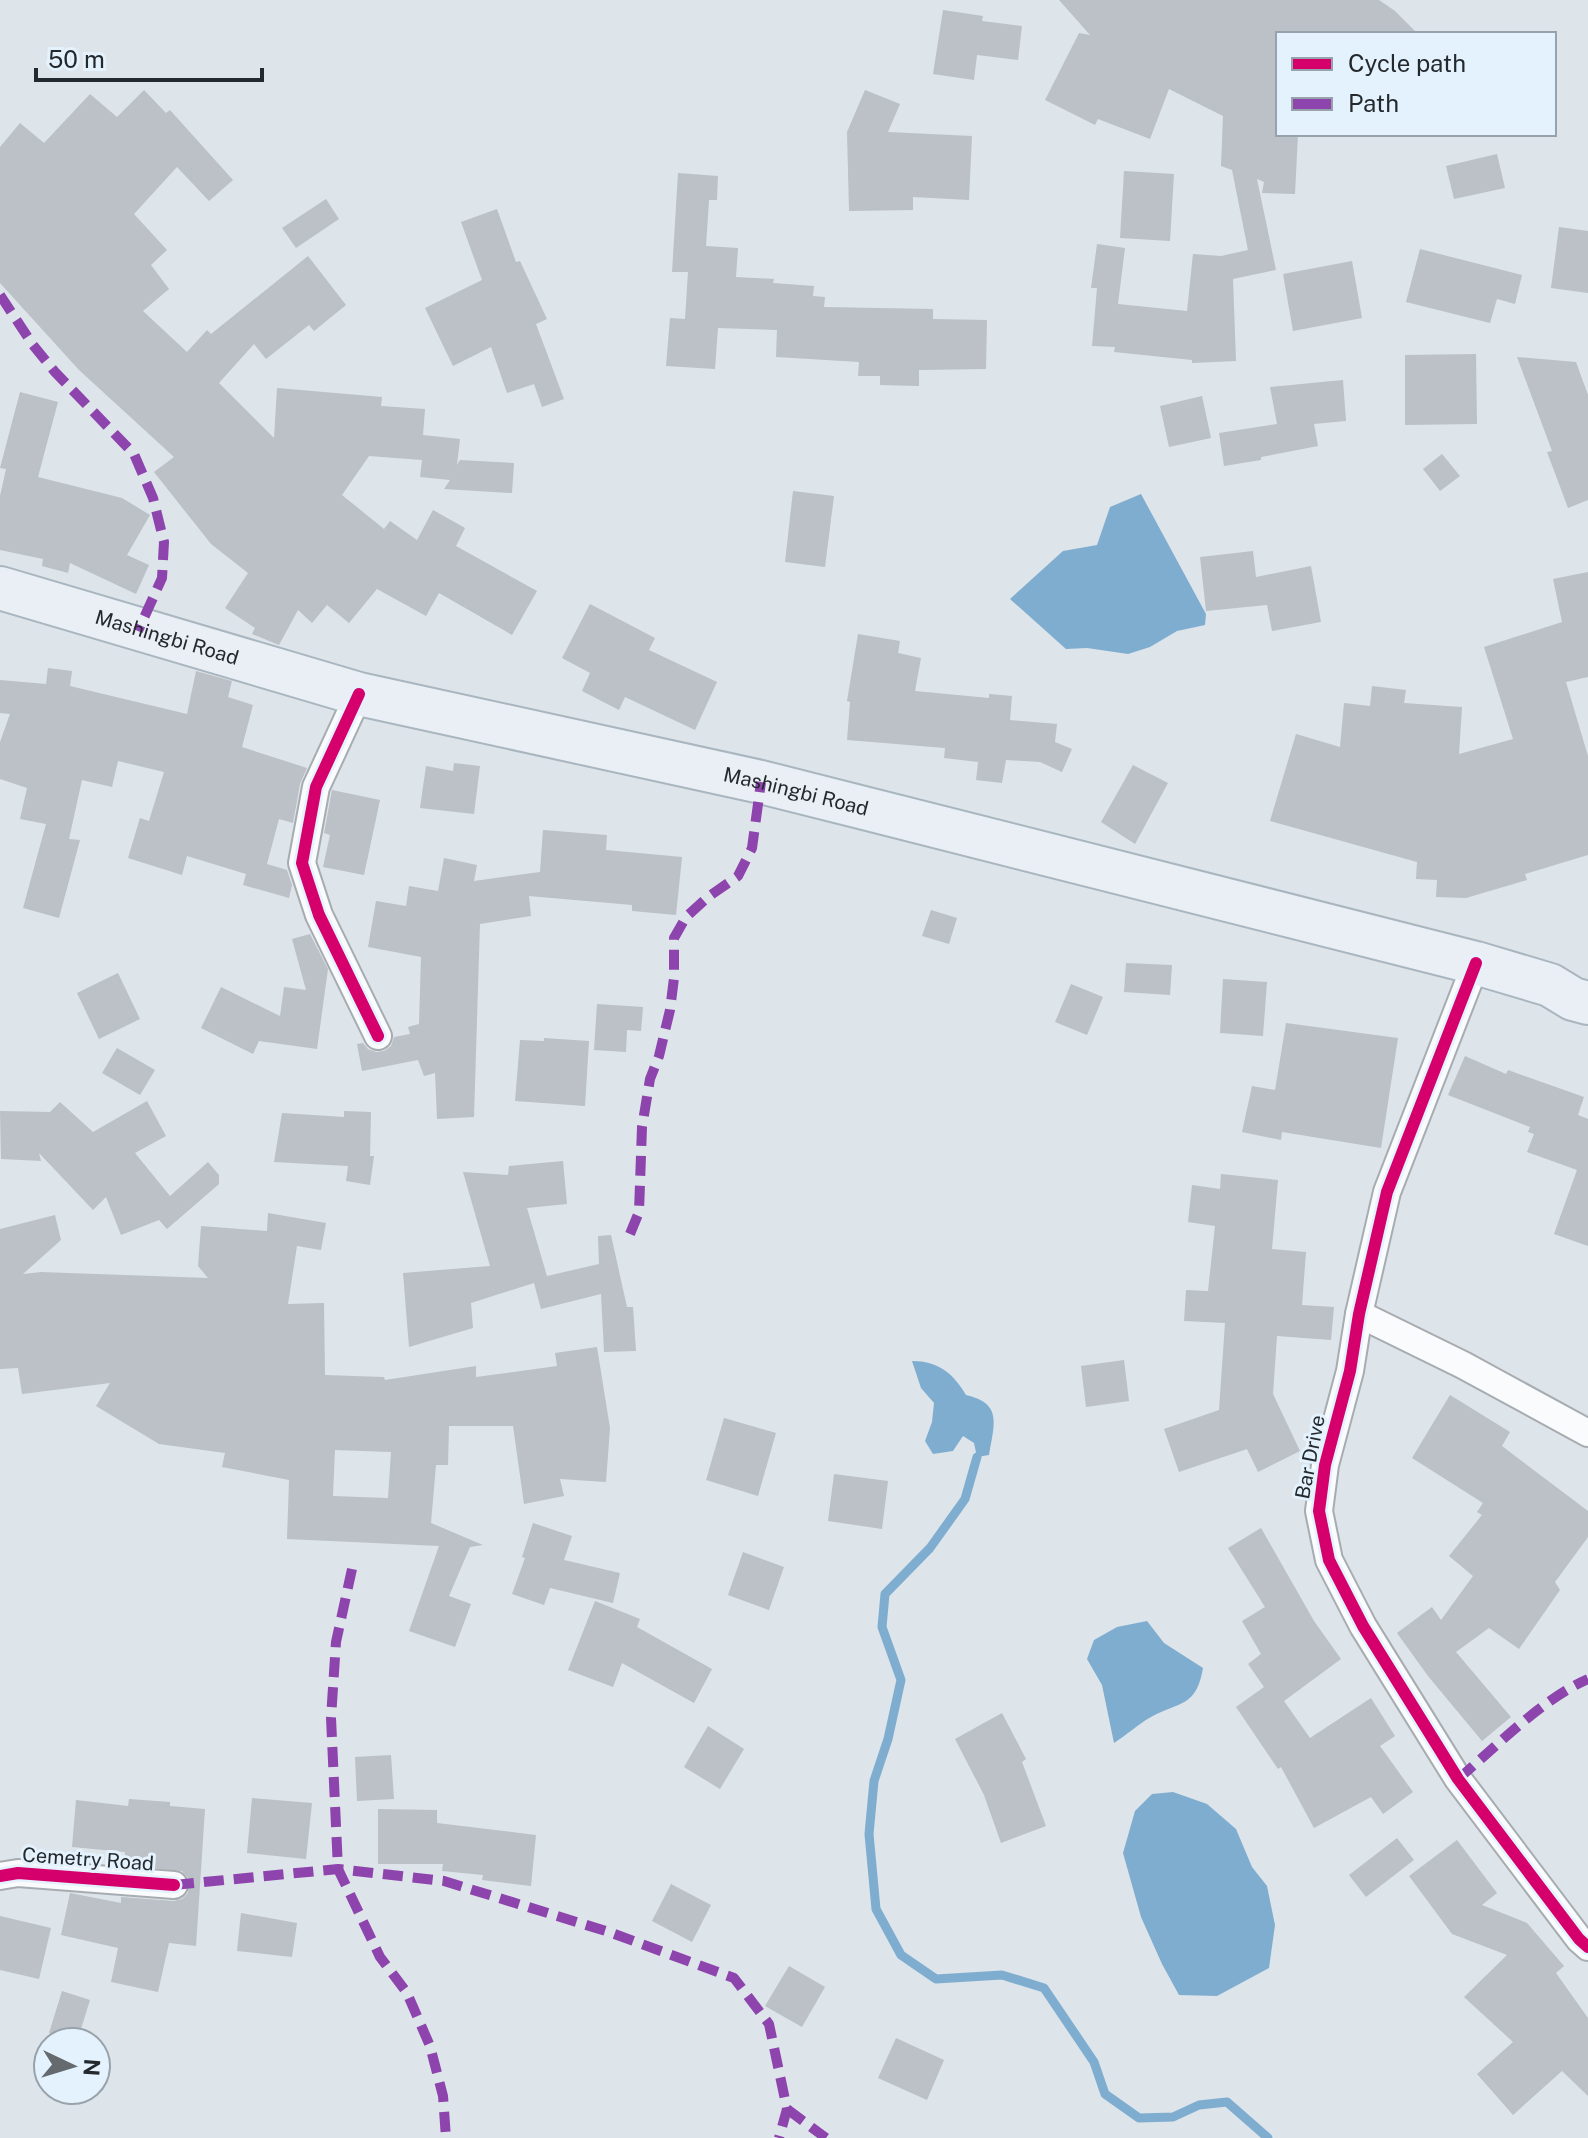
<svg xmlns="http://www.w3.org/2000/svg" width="1588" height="2138" font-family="'Public Sans',sans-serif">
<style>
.water{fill:#7fadd0}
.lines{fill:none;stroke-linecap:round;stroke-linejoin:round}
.stream{stroke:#7fadd0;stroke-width:9}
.building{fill:#bbc1c6;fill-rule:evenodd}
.street-casing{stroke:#a7acb1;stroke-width:30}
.primary-casing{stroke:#a9b5bf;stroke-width:46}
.street{stroke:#fafbfc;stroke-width:26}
.primary{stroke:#e9eff4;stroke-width:42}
.quiet{stroke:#8e44ad;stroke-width:10;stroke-dasharray:20 10;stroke-linecap:butt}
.cycleway-casing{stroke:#e4f2fd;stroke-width:17}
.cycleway{stroke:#d6006c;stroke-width:12}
.labels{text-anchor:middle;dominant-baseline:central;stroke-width:6;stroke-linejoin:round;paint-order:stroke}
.street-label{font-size:20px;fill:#24292d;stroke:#e4f2fd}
</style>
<rect width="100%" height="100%" fill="#dde4ea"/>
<g class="water">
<path d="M 1141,494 L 1206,614 L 1205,625 L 1177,631 L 1150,647 L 1128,654 L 1087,648 L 1066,649 L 1010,599 L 1063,551 L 1097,545 L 1110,507 Z"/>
<path d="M 912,1361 C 938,1361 953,1373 966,1395 C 1003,1403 994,1425 989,1455 L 977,1457 L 974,1443 L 963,1436 L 953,1451 L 933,1454 L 925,1441 L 932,1422 L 934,1403 L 921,1388 Z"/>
<path d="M 1147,1621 L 1164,1643 L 1203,1668 C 1196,1708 1180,1701 1151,1717 C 1138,1724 1127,1735 1114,1743 L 1102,1685 L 1087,1659 L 1094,1640 L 1117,1627 Z"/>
<path d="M 1173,1792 L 1207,1804 L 1236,1829 L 1252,1867 L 1267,1886 L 1275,1925 L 1269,1968 L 1217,1996 L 1179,1995 L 1162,1964 L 1141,1917 L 1123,1853 L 1135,1811 L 1152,1794 Z"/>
</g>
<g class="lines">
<path class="stream" d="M 977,1457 L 965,1499 L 930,1548 L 885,1594 L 882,1627 L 901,1680 L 888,1739 L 874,1781 L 869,1834 L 876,1909 L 901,1955 L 936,1979 L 1002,1975 L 1044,1988 L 1094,2062 L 1105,2094 L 1139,2118 L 1173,2117 L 1199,2105 L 1227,2102 L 1268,2138"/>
</g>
<g class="building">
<path d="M 1059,0 L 1379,0 L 1395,11 L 1418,34 L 1278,34 L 1278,134 L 1298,134 L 1295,194 L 1262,193 L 1264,182 L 1257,179 L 1276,270 L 1233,279 L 1236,361 L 1192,363 L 1192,360 L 1114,352 L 1115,347 L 1092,346 L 1097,288 L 1091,288 L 1097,244 L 1125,248 L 1118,304 L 1187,311 L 1193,254 L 1221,256 L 1248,250 L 1232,170 L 1221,166 L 1223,116 L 1169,89 L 1150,139 L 1098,119 L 1095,125 L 1045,100 L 1079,33 L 1090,35 Z"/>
<path d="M 943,10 L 983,16 L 982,21 L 1022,26 L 1018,60 L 977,55 L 974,80 L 933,74 Z"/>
<path d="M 144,90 L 166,113 L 170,110 L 233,180 L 209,201 L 177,167 L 134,214 L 167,250 L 151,265 L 169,289 L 143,311 L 187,352 L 207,330 L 211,334 L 308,256 L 346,305 L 314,331 L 309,325 L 266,359 L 254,344 L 219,383 L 274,438 L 277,388 L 382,397 L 381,406 L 425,409 L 423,435 L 460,439 L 457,465 L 460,460 L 514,463 L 512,493 L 444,489 L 450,480 L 420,477 L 422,460 L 369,456 L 342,495 L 384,529 L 390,521 L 417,540 L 433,510 L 465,528 L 456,546 L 537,591 L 512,635 L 439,593 L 426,616 L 377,589 L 349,623 L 327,605 L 312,623 L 298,610 L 279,645 L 252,634 L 255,628 L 225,608 L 248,573 L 211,544 L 154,472 L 174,457 L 79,370 L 0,283 L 0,147 L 20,123 L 44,143 L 90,94 L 117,117 Z"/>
<path d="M 865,90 L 900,104 L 888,132 L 972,136 L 969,200 L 913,197 L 913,210 L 849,211 L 847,132 Z"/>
<path d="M 1497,154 L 1505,188 L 1454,199 L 1446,166 Z"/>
<path d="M 1124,171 L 1174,174 L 1170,241 L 1120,238 Z"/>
<path d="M 678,173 L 718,176 L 717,200 L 709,200 L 706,246 L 738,248 L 736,277 L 774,279 L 773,283 L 814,286 L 813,296 L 825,297 L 824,307 L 933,309 L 933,319 L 987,320 L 986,369 L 919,370 L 919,386 L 880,385 L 880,376 L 858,376 L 859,362 L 776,357 L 777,330 L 718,328 L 715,369 L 666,366 L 670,318 L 685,319 L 688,272 L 672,272 Z"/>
<path d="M 326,199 L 339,219 L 296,248 L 282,228 Z"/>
<path d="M 497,209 L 516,262 L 520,261 L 547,319 L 536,324 L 564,399 L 542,407 L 534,384 L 507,393 L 491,347 L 453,366 L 425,308 L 482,280 L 461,222 Z"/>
<path d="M 1559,227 L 1588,231 L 1588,293 L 1551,288 Z"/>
<path d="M 1420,249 L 1522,275 L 1515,304 L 1497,299 L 1490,323 L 1406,302 Z"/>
<path d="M 1352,261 L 1362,318 L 1293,331 L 1283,274 Z"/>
<path d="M 1476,354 L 1477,424 L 1405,425 L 1405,355 Z"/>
<path d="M 1517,357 L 1576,362 L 1588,395 L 1588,500 L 1568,508 L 1547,452 L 1552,451 Z"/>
<path d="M 1343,380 L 1346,421 L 1314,424 L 1318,446 L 1261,457 L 1261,460 L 1224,466 L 1219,433 L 1277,424 L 1270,387 Z"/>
<path d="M 20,392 L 58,402 L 38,477 L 122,498 L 150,515 L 127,555 L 149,565 L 136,594 L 70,563 L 68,573 L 42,566 L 43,559 L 0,550 L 0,496 L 6,469 L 0,468 Z"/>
<path d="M 1202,396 L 1211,438 L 1169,447 L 1160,406 Z"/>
<path d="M 1442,454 L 1460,476 L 1440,491 L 1423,469 Z"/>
<path d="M 793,491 L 834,496 L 825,567 L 785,562 Z"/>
<path d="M 1253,551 L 1256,577 L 1311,566 L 1321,622 L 1272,631 L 1267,605 L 1206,611 L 1200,557 Z"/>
<path d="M 1588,572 L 1588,677 L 1566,682 L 1588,756 L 1588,855 L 1525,874 L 1527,880 L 1466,898 L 1436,897 L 1437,880 L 1416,879 L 1417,862 L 1270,821 L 1296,734 L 1340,747 L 1344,703 L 1370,706 L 1372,686 L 1406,690 L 1404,703 L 1462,707 L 1459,754 L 1513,739 L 1484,647 L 1562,622 L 1553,579 Z"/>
<path d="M 590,604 L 655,638 L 649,650 L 717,682 L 695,730 L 625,697 L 619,710 L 582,691 L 590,673 L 562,658 Z"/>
<path d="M 858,634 L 900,641 L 898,653 L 921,658 L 915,691 L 989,698 L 989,694 L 1012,696 L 1010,720 L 1057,724 L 1055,742 L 1072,749 L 1062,772 L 1040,762 L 1006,760 L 1002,783 L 976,780 L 978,762 L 944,758 L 945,748 L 847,740 L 850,702 L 847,701 Z"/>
<path d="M 48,668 L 72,671 L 70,686 L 187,714 L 196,671 L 232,681 L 228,697 L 253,705 L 242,747 L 307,768 L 300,784 L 293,823 L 279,819 L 267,864 L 287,870 L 292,885 L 289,898 L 243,885 L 246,874 L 187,856 L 182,875 L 128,858 L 140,818 L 149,821 L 164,772 L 118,761 L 112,787 L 82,780 L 69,839 L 80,840 L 59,918 L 23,908 L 46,824 L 20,819 L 27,788 L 0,779 L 0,742 L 10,714 L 0,713 L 0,680 L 46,684 Z"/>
<path d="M 454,763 L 480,766 L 474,814 L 420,808 L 426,766 L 453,771 Z"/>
<path d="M 1133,765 L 1168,783 L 1135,844 L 1101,822 Z"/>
<path d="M 332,790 L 380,800 L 364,875 L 323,867 L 330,835 L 324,833 Z"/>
<path d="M 543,830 L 607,835 L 606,850 L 682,857 L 676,915 L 632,911 L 632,905 L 529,896 L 531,916 L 480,924 L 474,1117 L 437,1119 L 435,1073 L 424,1076 L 418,1060 L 362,1071 L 357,1044 L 363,1043 L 368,1049 L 376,1052 L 384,1051 L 391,1046 L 394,1037 L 410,1034 L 408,1027 L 419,1024 L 421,957 L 368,947 L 376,901 L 406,906 L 409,886 L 438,891 L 444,858 L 477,865 L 474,881 L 540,872 Z"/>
<path d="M 931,910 L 957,918 L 949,944 L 922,936 Z"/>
<path d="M 310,934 L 328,969 L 317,1049 L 259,1041 L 253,1054 L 201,1028 L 221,987 L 280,1016 L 284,987 L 306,990 L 292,939 Z"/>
<path d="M 1126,963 L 1172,965 L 1170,995 L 1124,992 Z"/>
<path d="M 118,973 L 140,1019 L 99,1039 L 77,993 Z"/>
<path d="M 1223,979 L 1267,982 L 1263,1036 L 1220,1033 Z"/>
<path d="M 1071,984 L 1103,997 L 1087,1035 L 1055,1022 Z"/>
<path d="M 597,1004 L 643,1007 L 641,1031 L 627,1030 L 626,1052 L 594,1050 Z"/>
<path d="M 1286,1023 L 1398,1038 L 1381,1148 L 1282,1132 L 1281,1140 L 1242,1132 L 1252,1086 L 1275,1090 Z"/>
<path d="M 544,1038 L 589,1041 L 585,1106 L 515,1101 L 520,1040 L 544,1041 Z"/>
<path d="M 117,1048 L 155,1070 L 140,1095 L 102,1073 Z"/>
<path d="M 1465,1056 L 1506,1074 L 1508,1070 L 1584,1097 L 1578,1115 L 1588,1119 L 1588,1246 L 1554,1234 L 1577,1170 L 1527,1152 L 1534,1134 L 1528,1132 L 1530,1127 L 1448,1095 Z"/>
<path d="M 147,1101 L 166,1136 L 135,1153 L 170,1196 L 208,1162 L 219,1175 L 219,1184 L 167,1229 L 159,1220 L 121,1235 L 106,1197 L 93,1210 L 39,1153 L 41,1161 L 1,1159 L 0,1111 L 50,1112 L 60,1102 L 93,1132 Z"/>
<path d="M 344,1111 L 371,1112 L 370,1156 L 374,1156 L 370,1185 L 346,1181 L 348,1166 L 274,1162 L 282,1113 L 344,1117 Z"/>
<path d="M 563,1161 L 567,1204 L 527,1208 L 547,1276 L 599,1264 L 598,1236 L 611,1235 L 627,1307 L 633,1307 L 636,1351 L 604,1352 L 601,1294 L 541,1309 L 534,1283 L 471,1303 L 473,1328 L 409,1347 L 403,1273 L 490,1266 L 463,1172 L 508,1175 L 509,1166 Z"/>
<path d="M 1221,1174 L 1278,1180 L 1272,1249 L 1306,1252 L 1302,1305 L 1334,1307 L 1331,1340 L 1277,1336 L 1273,1394 L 1300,1451 L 1258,1472 L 1247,1449 L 1179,1472 L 1164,1429 L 1219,1410 L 1225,1323 L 1184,1321 L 1186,1290 L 1208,1291 L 1215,1226 L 1188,1222 L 1192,1185 L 1220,1189 Z"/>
<path d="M 268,1213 L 326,1223 L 321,1250 L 297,1246 L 288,1304 L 324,1303 L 325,1375 L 384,1377 L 385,1380 L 476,1366 L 476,1377 L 557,1366 L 555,1353 L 597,1347 L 610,1428 L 606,1482 L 560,1479 L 564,1496 L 524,1504 L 513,1426 L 449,1426 L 448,1465 L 436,1465 L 431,1523 L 483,1545 L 470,1547 L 449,1596 L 471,1604 L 455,1647 L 409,1631 L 439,1546 L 287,1539 L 289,1480 L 222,1467 L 225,1453 L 159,1444 L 96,1406 L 110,1383 L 22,1394 L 18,1368 L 0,1369 L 0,1229 L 55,1215 L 61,1240 L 23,1274 L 41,1272 L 208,1278 L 198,1266 L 201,1226 L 267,1231 ZM 335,1450 L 391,1452 L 388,1498 L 333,1496 Z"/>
<path d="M 1124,1360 L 1129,1401 L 1086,1407 L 1081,1366 Z"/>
<path d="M 1450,1395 L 1510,1432 L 1502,1446 L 1588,1511 L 1588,1537 L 1555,1582 L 1560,1590 L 1519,1649 L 1489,1628 L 1456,1652 L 1511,1717 L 1482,1741 L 1428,1676 L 1397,1633 L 1432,1607 L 1441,1620 L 1473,1576 L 1449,1556 L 1482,1515 L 1477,1512 L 1483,1503 L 1412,1458 Z"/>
<path d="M 724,1418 L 776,1433 L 758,1496 L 706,1480 Z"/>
<path d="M 834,1474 L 888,1481 L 882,1529 L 828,1521 Z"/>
<path d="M 533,1523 L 572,1536 L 564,1560 L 620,1573 L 613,1603 L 550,1588 L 544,1605 L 512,1594 L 525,1558 L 522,1557 Z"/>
<path d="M 1261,1528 L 1314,1621 L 1341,1659 L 1284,1701 L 1310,1738 L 1371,1698 L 1395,1736 L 1380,1746 L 1413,1792 L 1383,1814 L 1371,1797 L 1314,1828 L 1281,1767 L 1278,1769 L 1236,1707 L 1264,1687 L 1248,1664 L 1261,1654 L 1242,1621 L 1265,1607 L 1228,1548 Z"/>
<path d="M 743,1552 L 784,1567 L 769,1610 L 728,1595 Z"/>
<path d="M 595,1601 L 640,1619 L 637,1627 L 712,1669 L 694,1703 L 622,1663 L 613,1687 L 568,1670 Z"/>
<path d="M 1002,1713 L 1026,1759 L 1022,1762 L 1046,1826 L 1001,1843 L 984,1795 L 955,1739 Z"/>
<path d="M 708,1726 L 744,1749 L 720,1789 L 684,1767 Z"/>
<path d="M 391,1755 L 394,1799 L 357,1801 L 355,1757 Z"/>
<path d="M 252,1798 L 312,1803 L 306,1859 L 247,1853 Z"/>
<path d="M 129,1799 L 170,1802 L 170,1806 L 205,1809 L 196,1946 L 169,1943 L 158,1992 L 111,1982 L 118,1948 L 61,1935 L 70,1893 L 121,1903 L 121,1897 L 174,1901 L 182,1899 L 188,1893 L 189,1879 L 182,1871 L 124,1865 L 125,1852 L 72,1847 L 76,1800 L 128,1806 Z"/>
<path d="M 378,1809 L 437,1810 L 437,1823 L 536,1835 L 531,1886 L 482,1880 L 483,1875 L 442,1871 L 443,1864 L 378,1864 Z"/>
<path d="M 1397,1838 L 1414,1860 L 1366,1897 L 1349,1875 Z"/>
<path d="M 1457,1840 L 1497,1893 L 1482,1905 L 1527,1923 L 1564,1966 L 1556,1973 L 1588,2018 L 1588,2096 L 1562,2071 L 1513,2115 L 1477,2074 L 1513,2042 L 1464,1997 L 1507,1955 L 1452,1934 L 1409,1876 Z"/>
<path d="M 671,1884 L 711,1905 L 692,1942 L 652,1921 Z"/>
<path d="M 241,1913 L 297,1923 L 292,1957 L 237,1951 Z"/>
<path d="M 0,1916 L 51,1928 L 39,1979 L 0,1970 Z"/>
<path d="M 789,1966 L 825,1987 L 802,2027 L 765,2006 Z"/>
<path d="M 62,1991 L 90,2000 L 77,2042 L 49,2033 Z"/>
<path d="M 896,2038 L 944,2060 L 927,2100 L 878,2078 Z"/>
</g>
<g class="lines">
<defs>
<g id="street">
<path d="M 359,694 L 316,787 L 302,863 L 319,915 L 378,1036"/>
<path d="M 1476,963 L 1387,1192 L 1359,1314 L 1350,1371 L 1325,1465 L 1319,1511 L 1329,1560 L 1363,1626 L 1458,1779 L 1579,1939 L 1588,1947"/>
<path d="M 1359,1314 L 1463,1365 L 1588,1433"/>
<path d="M 0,1876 L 18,1873 L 174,1885"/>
</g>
<g id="primary">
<path id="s1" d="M 0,588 L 359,694 L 761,782 L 860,807 L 1476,963 L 1550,985 L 1573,999 L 1588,1003"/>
</g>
</defs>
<use href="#street" class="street-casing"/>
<use href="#primary" class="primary-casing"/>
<use href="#street" class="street"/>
<use href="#primary" class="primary"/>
<g class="quiet">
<path d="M 0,295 L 33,345 L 55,372 L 134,454 L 153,498 L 164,542 L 162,578 L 138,631"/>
<path d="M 630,1234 L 639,1212 L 642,1127 L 650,1079 L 659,1056 L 670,1010 L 674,978 L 674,938 L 686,917 L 708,897 L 738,876 L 752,848 L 761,782"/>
<path d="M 352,1569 L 336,1642 L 331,1718 L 338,1869 L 380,1957 L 407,1993 L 430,2046 L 443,2096 L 446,2138"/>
<path d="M 1458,1779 C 1497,1746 1542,1699 1588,1679"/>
<path d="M 174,1885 L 338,1869 L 444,1881 L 609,1932 L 734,1978 L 769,2024 L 787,2109 L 779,2138"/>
<path d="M 787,2109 L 826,2138"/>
</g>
<defs>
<g id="cycleway">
<path d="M 359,694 L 316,787 L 302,863 L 319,915 L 378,1036"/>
<path d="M 1476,963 L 1387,1192 L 1359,1314 L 1350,1371 L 1325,1465 L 1319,1511 L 1329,1560 L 1363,1626 L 1458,1779 L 1579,1939 L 1588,1947"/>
<path d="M 0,1876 L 18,1873 L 174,1885"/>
</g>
</defs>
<use href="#cycleway" class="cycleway-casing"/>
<use href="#cycleway" class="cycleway"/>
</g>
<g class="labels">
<g class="street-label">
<text stroke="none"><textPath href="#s1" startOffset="174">Mashingbi Road</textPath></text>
<text stroke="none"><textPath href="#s1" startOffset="822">Mashingbi Road</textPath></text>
<text transform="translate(1310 1457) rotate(-79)">Bar Drive</text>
<text transform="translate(88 1859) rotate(4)">Cemetry Road</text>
</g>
</g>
<rect x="1276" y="32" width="280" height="104" fill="#e4f2fd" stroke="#97a2aa" stroke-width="2"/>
<rect x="1292" y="58" width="40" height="12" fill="#d6006c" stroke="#97a2aa" stroke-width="2"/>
<text x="1348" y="72" font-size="24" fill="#24292d">Cycle path</text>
<rect x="1292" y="98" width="40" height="12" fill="#8e44ad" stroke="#97a2aa" stroke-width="2"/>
<text x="1348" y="112" font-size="24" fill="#24292d">Path</text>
<g transform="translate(72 2066) rotate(94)"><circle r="38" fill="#e4f2fd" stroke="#97a2aa" stroke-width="2"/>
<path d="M0-6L14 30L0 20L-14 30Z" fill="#656a6f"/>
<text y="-12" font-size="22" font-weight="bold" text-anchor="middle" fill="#24292d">N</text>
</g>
<path d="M36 68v12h226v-12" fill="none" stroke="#24292d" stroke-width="4"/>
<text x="48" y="68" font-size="24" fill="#24292d" stroke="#e4f2fd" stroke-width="6" paint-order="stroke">50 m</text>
</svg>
